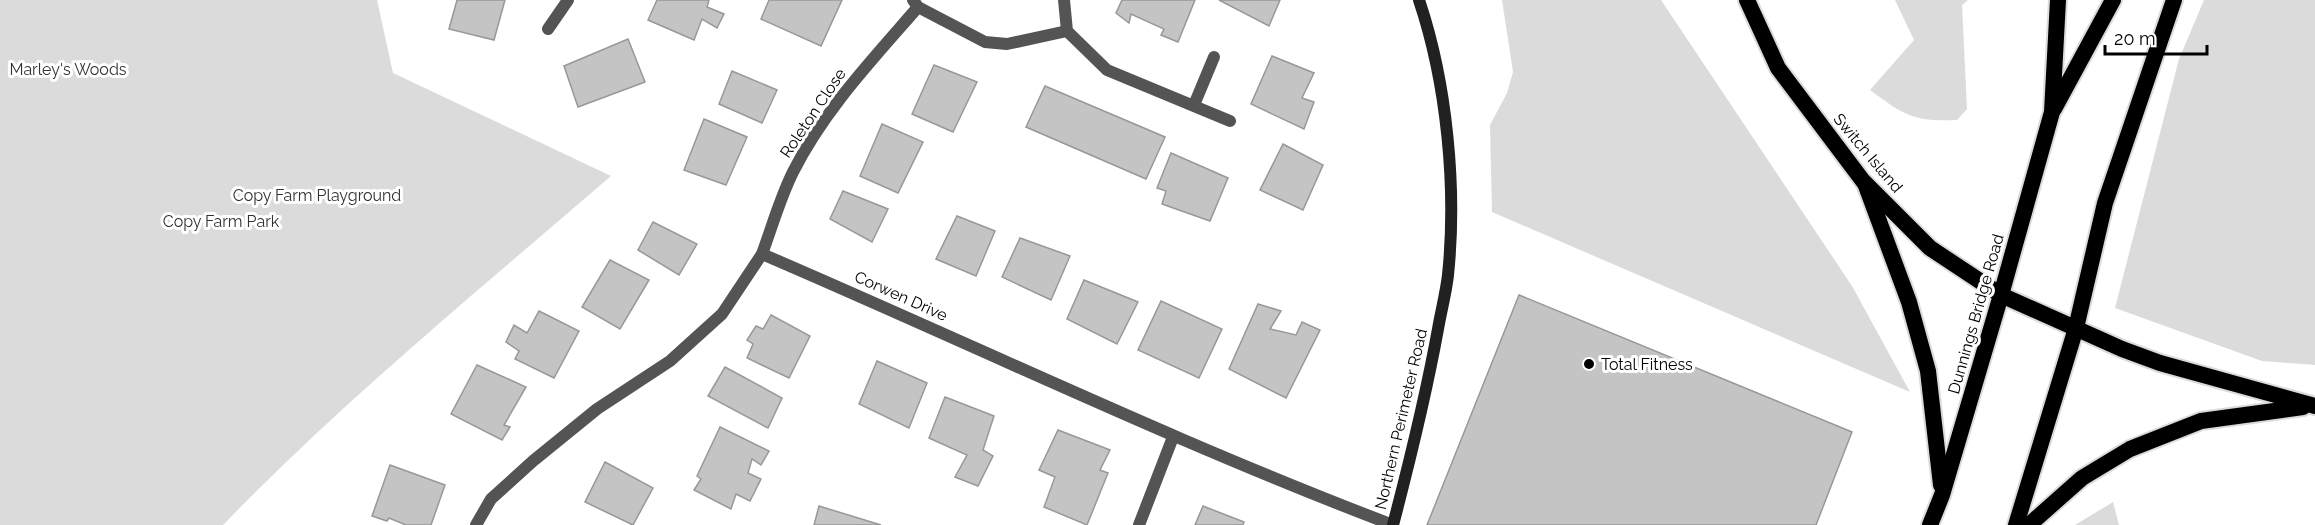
<svg xmlns="http://www.w3.org/2000/svg" width="2315" height="525" font-family="Raleway,sans-serif">
<style>
.green{fill:#dbdbdb}
.building{fill:#c4c4c4;stroke:#989898;stroke-width:1.5}
.lines{fill:none;stroke-linecap:round;stroke-linejoin:round}
.trunk-casing{stroke:#dbdbdb;stroke-width:20}
.minor{stroke:#545454;stroke-width:12}
.secondary{stroke:#212121;stroke-width:12}
.trunk{stroke:#000;stroke-width:16}
.poi-dot{fill:#000;stroke:#fff;stroke-width:2}
.labels{text-anchor:middle;dominant-baseline:central;stroke-width:6;stroke-linejoin:round;paint-order:stroke}
.park-label{font-size:16px;fill:#323232;stroke:#fff}
.street-label{font-size:16px;fill:#000;stroke:#fff}
.poi-label{font-size:16px;fill:#000;stroke:#fff;text-anchor:start}
</style>
<rect width="100%" height="100%" fill="#fff"/>
<g class="green">
<path d="M 0,0 L 377,0 L 393,73 L 611,176 C 479,290 344,400 223,525 L 0,525 Z"/>
<path d="M 1502,0 L 1661,0 L 1852,286 L 1910,392 L 1492,212 L 1490,125 L 1507,93 L 1513,72 Z"/>
<path d="M 1895,0 L 1968,0 L 1962,5 L 1967,109 L 1957,120 C 1913,122 1904,115 1870,90 L 1914,40 Z"/>
<path d="M 2204,0 L 2315,0 L 2315,365 L 2262,361 L 2115,308 L 2179,59 Z"/>
<path d="M 2113,502 L 2119,525 L 2075,525 Z"/>
</g>
<g class="building">
<path d="M 457,0 L 505,0 L 494,40 L 449,29 Z"/>
<path d="M 657,0 L 709,0 L 707,7 L 724,14 L 717,28 L 702,19 L 694,40 L 648,20 Z"/>
<path d="M 769,0 L 842,0 L 821,46 L 761,19 Z"/>
<path d="M 1122,0 L 1195,0 L 1178,42 L 1161,35 L 1164,29 L 1131,14 L 1129,23 L 1116,13 Z"/>
<path d="M 1219,0 L 1280,0 L 1269,26 Z"/>
<path d="M 628,39 L 645,82 L 578,107 L 564,66 Z"/>
<path d="M 1272,56 L 1314,73 L 1302,98 L 1314,102 L 1304,129 L 1251,104 Z"/>
<path d="M 934,65 L 977,82 L 953,132 L 912,114 Z"/>
<path d="M 732,71 L 777,90 L 762,123 L 719,104 Z"/>
<path d="M 1045,86 L 1165,137 L 1146,179 L 1026,127 Z"/>
<path d="M 704,119 L 747,137 L 726,185 L 684,170 Z"/>
<path d="M 882,124 L 923,142 L 898,193 L 860,176 Z"/>
<path d="M 1283,144 L 1323,165 L 1303,210 L 1260,190 Z"/>
<path d="M 1171,153 L 1228,178 L 1210,221 L 1162,204 L 1166,191 L 1157,188 Z"/>
<path d="M 843,191 L 888,209 L 872,242 L 830,219 Z"/>
<path d="M 957,216 L 995,231 L 976,276 L 936,259 Z"/>
<path d="M 653,222 L 697,244 L 679,275 L 638,250 Z"/>
<path d="M 1020,238 L 1070,256 L 1051,300 L 1002,277 Z"/>
<path d="M 610,260 L 649,280 L 620,329 L 582,307 Z"/>
<path d="M 1084,280 L 1138,302 L 1117,344 L 1067,319 Z"/>
<path d="M 1519,295 L 1852,432 L 1816,525 L 1427,525 Z"/>
<path d="M 1161,301 L 1222,329 L 1199,378 L 1138,350 Z"/>
<path d="M 1258,304 L 1281,311 L 1270,329 L 1296,335 L 1302,322 L 1320,330 L 1286,398 L 1229,369 Z"/>
<path d="M 539,311 L 579,331 L 554,378 L 515,359 L 519,351 L 506,342 L 514,325 L 527,333 Z"/>
<path d="M 771,315 L 810,336 L 789,378 L 747,358 L 753,344 L 747,340 L 756,326 L 763,329 Z"/>
<path d="M 877,361 L 927,383 L 909,428 L 859,404 Z"/>
<path d="M 477,365 L 526,387 L 504,425 L 510,427 L 502,440 L 451,414 Z"/>
<path d="M 725,367 L 782,398 L 768,428 L 708,396 Z"/>
<path d="M 945,397 L 994,416 L 983,450 L 993,456 L 978,486 L 955,477 L 967,455 L 929,438 Z"/>
<path d="M 720,427 L 769,451 L 761,465 L 752,459 L 748,473 L 761,479 L 750,501 L 736,494 L 731,509 L 694,490 L 701,479 L 697,476 Z"/>
<path d="M 1058,430 L 1110,450 L 1100,470 L 1108,473 L 1087,525 L 1044,507 L 1055,477 L 1039,470 Z"/>
<path d="M 605,462 L 653,488 L 633,525 L 585,502 Z"/>
<path d="M 390,465 L 445,485 L 431,525 L 406,525 L 389,518 L 387,521 L 372,516 Z"/>
<path d="M 819,506 L 881,525 L 814,525 Z"/>
<path d="M 1203,506 L 1244,522 L 1243,525 L 1195,525 Z"/>
</g>
<g class="lines">
<defs>
<g id="trunk">
<path d="M 1747,0 L 1778,68 L 1863,181 L 1930,248 L 2001,295 L 2122,349 L 2160,363 L 2315,406"/>
<path d="M 2054,109 L 2113,0"/>
<path d="M 1866,186 L 1909,302 L 1928,371 L 1941,485"/>
<path d="M 1930,525 L 1942,495 L 2001,295 L 2052,112 L 2058,0"/>
<path d="M 2016,525 L 2076,328 L 2105,203 L 2174,0"/>
<path d="M 2029,525 L 2082,478 L 2130,449 L 2201,421 L 2303,407"/>
</g>
</defs>
<use href="#trunk" class="trunk-casing"/>
<g class="minor">
<path d="M 913,0 L 918,7 L 985,42 L 1007,44 L 1067,31"/>
<path d="M 1064,0 L 1067,31 L 1107,70 L 1230,121"/>
<path d="M 548,29 L 568,0"/>
<path d="M 1194,105 L 1214,57"/>
<path d="M 762,254 C 772,227 780,198 793,172 C 824,110 873,59 918,7"/>
<path d="M 476,525 L 491,499 L 533,461 L 597,409 L 670,361 L 722,314 L 762,254 C 972,344 1179,444 1393,525"/>
<path d="M 1139,525 L 1173,437"/>
</g>
<path class="secondary" d="M 1393,525 C 1410,460 1426,395 1438,329 C 1441,311 1446,293 1448,275 C 1457,188 1447,83 1419,0"/>
<use href="#trunk" class="trunk"/>
</g>
<circle class="poi-dot" cx="1589" cy="364" r="6"/>
<g class="labels">
<g class="park-label">
<text x="68" y="69">Marley's Woods</text>
<text x="317" y="195">Copy Farm Playground</text>
<text x="221" y="221">Copy Farm Park</text>
</g>
<g class="street-label">
<text transform="translate(813 113) rotate(-56)">Roleton Close</text>
<text transform="translate(1868 153) rotate(50)">Switch Island</text>
<text transform="translate(901 296) rotate(24)">Corwen Drive</text>
<text transform="translate(1976 314) rotate(-74)">Dunnings Bridge Road</text>
<text transform="translate(1401 419) rotate(-77)">Northern Perimeter Road</text>
</g>
<g class="poi-label">
<text x="1601" y="364">Total Fitness</text>
</g>
</g>
<path d="M2105 45v9h102v-9" fill="none" stroke="#000000" stroke-width="3"/>
<text x="2114" y="45" font-size="18" fill="#000000" stroke="#ffffff" stroke-width="4.5" paint-order="stroke">20 m</text>
</svg>
